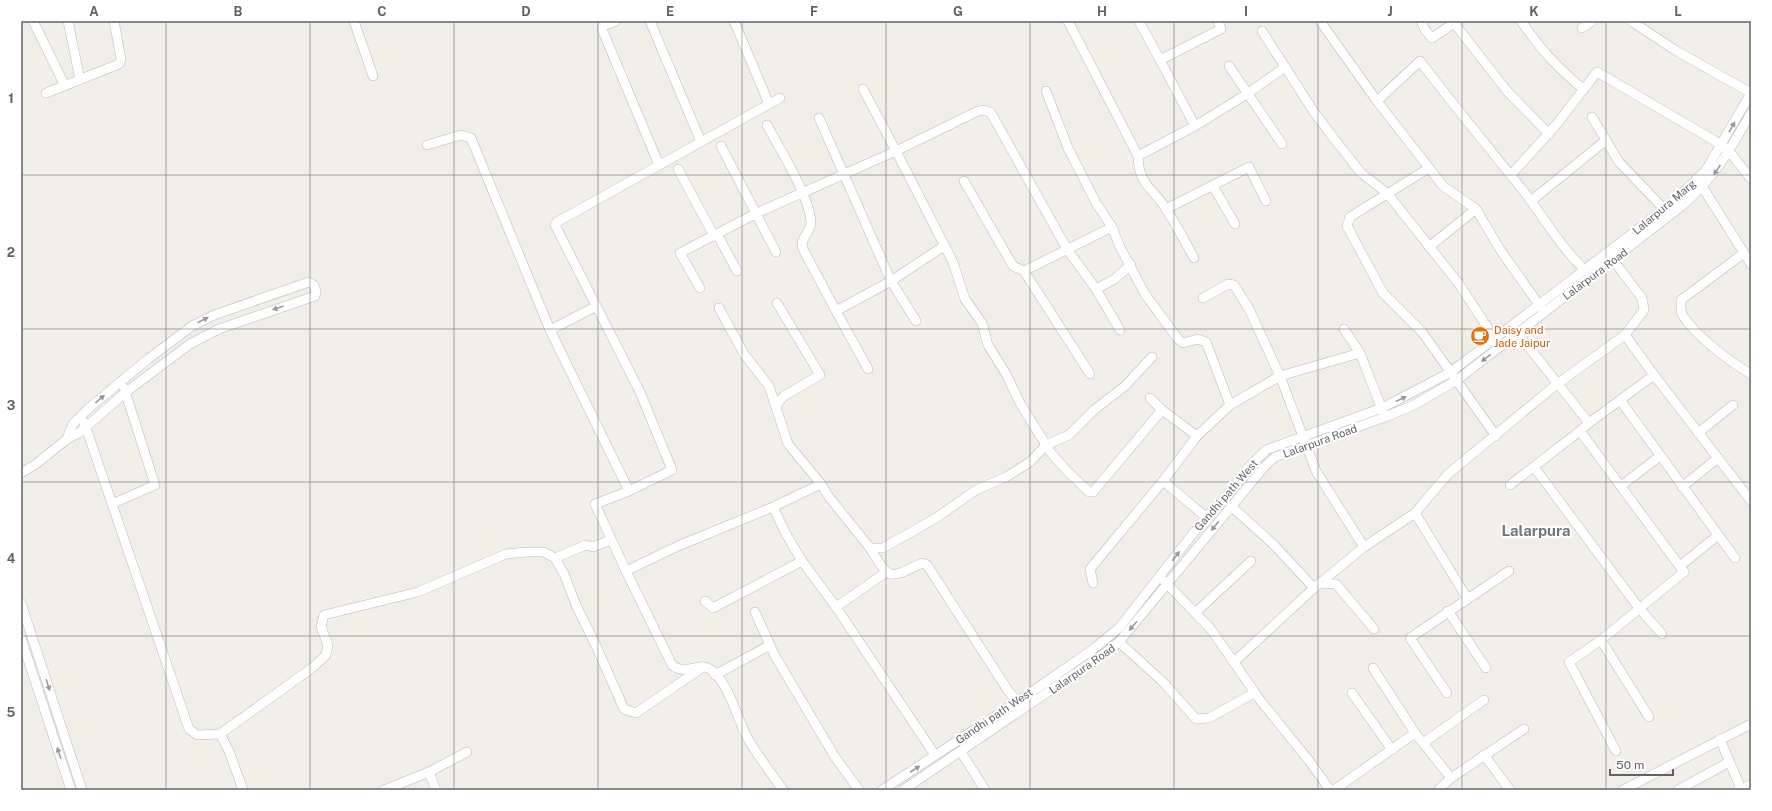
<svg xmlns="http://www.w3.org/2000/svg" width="1772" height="811" font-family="'Public Sans',sans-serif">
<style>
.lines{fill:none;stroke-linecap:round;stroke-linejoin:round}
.minor-casing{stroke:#b5b8bc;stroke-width:10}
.minor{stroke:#fff;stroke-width:9}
.oneway{fill:#979a9d}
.grid{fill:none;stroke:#5f6368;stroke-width:1;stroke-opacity:0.55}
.labels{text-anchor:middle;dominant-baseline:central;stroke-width:4;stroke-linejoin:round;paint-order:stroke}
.street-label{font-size:11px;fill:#5f6368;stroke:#fff}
.food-label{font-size:11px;fill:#c56008;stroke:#fff;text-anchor:start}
.district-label{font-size:15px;font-weight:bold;fill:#70757a;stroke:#fff}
.neatline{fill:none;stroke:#5f6368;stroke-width:1.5}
.grid-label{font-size:13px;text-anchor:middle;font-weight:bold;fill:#5f6368}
</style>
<rect width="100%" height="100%" fill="#f1efe8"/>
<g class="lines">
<defs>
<g id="minor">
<path d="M 33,21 L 65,86"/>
<path d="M 68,21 L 80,80"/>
<path d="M 354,21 L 373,76"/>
<path d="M 616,21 L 603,26 L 602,29 L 659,165"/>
<path d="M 650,21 L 701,142"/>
<path d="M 734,21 L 769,104"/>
<path d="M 1068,21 L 1138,156"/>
<path d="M 1139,21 L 1160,60"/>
<path d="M 1320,21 L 1377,101 L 1443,186 L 1476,209 L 1501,251 L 1542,309"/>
<path d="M 1421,21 L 1425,30 L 1432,38 L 1457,21"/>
<path d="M 1521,21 C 1541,50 1556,66 1583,89"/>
<path d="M 1631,21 L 1675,50 L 1751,93"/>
<path d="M 1454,23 L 1507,91 L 1549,134"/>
<path d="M 1582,28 L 1592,21"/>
<path d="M 1262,31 L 1314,112 L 1332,136 L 1361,173 L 1387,193 L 1459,284 L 1495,339"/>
<path d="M 1229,66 L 1282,144"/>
<path d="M 863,89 L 896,151 L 978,111 L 984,110 L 991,113 L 1067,249 L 1096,289 L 1120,330"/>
<path d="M 1046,91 L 1068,148 L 1096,203 L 1112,227 L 1120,247 L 1145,294 L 1178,339 L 1183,343 L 1198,339 L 1206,342 L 1230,405"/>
<path d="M 46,93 L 119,64 L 121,59 L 114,21"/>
<path d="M 780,98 L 557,222 L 555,225 L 640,392 L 672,470 L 629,491 L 595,504 L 626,571 L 678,546 L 773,507 L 821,484 L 829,497 L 870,548 L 883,548 L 936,518 L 976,490 L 1006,477 L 1030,462 L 1046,445 L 1069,435 L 1094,410 L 1125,386 L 1152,357"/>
<path d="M 1377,101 L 1420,61 C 1454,106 1490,149 1525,193 C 1545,219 1561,248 1585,270"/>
<path d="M 1592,117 L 1619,162 L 1664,209"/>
<path d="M 819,118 L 891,281 L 916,321"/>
<path d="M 767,125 C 780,150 808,193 811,221 C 812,232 799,238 803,249 L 836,311"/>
<path d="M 1195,126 L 1247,94 L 1285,67"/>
<path d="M 427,145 L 461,135 L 471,138 L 550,330 L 629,491"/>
<path d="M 721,146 L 776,252"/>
<path d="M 1429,168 L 1350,217 L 1347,226 L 1383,293 L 1422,332 L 1496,436"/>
<path d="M 678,169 L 714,236"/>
<path d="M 1511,175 L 1556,125 L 1597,72 L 1722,145 L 1729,151 L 1751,179"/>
<path d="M 964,181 L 1013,266 L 1024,271 L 1112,227"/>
<path d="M 1213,186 L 1235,224"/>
<path d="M 1703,188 L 1751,264"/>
<path d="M 1531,201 L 1605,141"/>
<path d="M 1166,209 L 1249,167 L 1266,201"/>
<path d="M 717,234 L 737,271"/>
<path d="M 1429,247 L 1476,209"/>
<path d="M 1744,253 L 1681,300 C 1681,306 1680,311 1683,316 C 1696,336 1730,362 1751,374"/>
<path d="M 1194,258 C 1185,241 1176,225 1166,209 C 1153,187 1139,187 1138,156 L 1195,126 L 1160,60 L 1221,29 L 1218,21"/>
<path d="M 1024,271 L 1090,374"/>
<path d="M 700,288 L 680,253 L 757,213 L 896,151 L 953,262 L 965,299 L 982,323 L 988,345 L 1006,374 L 1021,405 L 1051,453 L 1068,472 L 1089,492 L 1093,492 L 1162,410 L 1197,436"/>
<path d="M 1096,289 L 1113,280 L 1131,265"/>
<path d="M 1203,298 L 1228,284 L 1234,285 L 1249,309 L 1280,376 L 1360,353"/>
<path d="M 719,308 L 744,354 L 769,386 L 788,444 L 821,484"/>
<path d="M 1344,329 L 1360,353 L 1383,412"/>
<path d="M 550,330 L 595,307"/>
<path d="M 1515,330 L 1589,423"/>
<path d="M 1625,335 L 1654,375 L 1751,501"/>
<path d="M 868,369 L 836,311 L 891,281 L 944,246"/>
<path d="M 1150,398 L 1162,410"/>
<path d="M 1620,400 L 1735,558"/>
<path d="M 776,405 L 784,396 L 820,375 L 777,303"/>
<path d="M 84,422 L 189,729 L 197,735 L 220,734"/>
<path d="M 1580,431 L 1684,572 L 1601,640 L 1569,662 L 1616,751"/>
<path d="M 1698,433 L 1733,405"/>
<path d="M 1534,467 L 1639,608 L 1662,634"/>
<path d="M 21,473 L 36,464 L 67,439 L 79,433 L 126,392 L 190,344 L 219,329 L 315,296 L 316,291 L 314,285 L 309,282 L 214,315 L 192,326 L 148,359 L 89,408 L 73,424 L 67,439"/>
<path d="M 1510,485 L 1580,431 L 1589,423 L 1654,375"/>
<path d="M 1621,486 L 1660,456"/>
<path d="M 1682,487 L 1718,458"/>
<path d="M 112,504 L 155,485 L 124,388"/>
<path d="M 1231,506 L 1274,545 L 1314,588 L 1234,662"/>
<path d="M 1415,513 L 1467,598"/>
<path d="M 1206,517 L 1163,481 L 1197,436 L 1230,405 L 1280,376 L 1316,471 L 1364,547 L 1415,513 L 1448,474 L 1557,384 L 1625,335 L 1644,310 L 1642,298 L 1610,256"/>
<path d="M 870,548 C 890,580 887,580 922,563 L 927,565 L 1009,692 L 1021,706"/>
<path d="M 555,558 L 586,545 L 593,547 L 611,540"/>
<path d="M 802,561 L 836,607 L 935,755"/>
<path d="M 1680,566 L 1717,536"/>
<path d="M 626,571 L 672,665 C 687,677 697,661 710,669 C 729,682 737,719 748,739 C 758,756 771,773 783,790"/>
<path d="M 1164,581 L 1210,628 L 1260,700 L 1310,762 L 1330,790"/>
<path d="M 1093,583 L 1090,569 L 1163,481"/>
<path d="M 1320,583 L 1364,547"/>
<path d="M 1314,588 L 1320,583 L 1336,584 L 1374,629"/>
<path d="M 705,601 L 713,608 L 802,561 L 786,534 L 773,507"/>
<path d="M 21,603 L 82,790"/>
<path d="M 836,607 L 885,573"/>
<path d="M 1448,611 L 1486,668"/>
<path d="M 755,612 L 775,656 L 835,757 L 859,790"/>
<path d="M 1195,613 L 1251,561"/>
<path d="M 21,638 L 71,790"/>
<path d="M 1601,640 L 1649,717"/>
<path d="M 1119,642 L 1163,682 L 1196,719 L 1209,718 L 1254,693"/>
<path d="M 1373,668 L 1415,733 L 1451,778 L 1438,790"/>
<path d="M 715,675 L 770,645"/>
<path d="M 1352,693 L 1392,750"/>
<path d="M 1447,693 L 1410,638 L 1509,571"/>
<path d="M 1720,739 L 1741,789"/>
<path d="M 1423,743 L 1484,700"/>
<path d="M 961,752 L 985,790"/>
<path d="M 1484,755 L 1510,790"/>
<path d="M 429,772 L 436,790"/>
<path d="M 1451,778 L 1524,729"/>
<path d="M 243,790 L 229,751 L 220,734 L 312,668 L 326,655 L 328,645 L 321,627 L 324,615 L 418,592 L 506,554 L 528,552 L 544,552 L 555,558 L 564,574 L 576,605 L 597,648 L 624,709 L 636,713 L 703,667"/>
<path d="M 384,790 L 429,772 L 467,752"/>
<path d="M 882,790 L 1017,702 L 1092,650 L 1119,628 L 1206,517 L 1225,499 L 1248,468 L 1266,450 L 1382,408 L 1451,372 L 1672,203 L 1706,170 L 1751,93"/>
<path d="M 903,790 L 1104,654 L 1119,642 L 1265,466 L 1275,457 L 1385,417 L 1414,405 L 1457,380 L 1683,205 C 1716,176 1730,149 1751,113"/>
<path d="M 1334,790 L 1415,733"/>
<path d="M 1623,790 L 1751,724"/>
<path d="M 1678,790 L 1729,762"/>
<path d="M 1739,790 L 1751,785"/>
</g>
</defs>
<use href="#minor" class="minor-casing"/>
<use href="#minor" class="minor"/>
</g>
<defs><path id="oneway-solid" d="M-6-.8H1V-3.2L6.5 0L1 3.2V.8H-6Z"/></defs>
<g class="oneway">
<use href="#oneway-solid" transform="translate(1732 127) rotate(-60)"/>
<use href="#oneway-solid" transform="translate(1717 170) rotate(124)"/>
<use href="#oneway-solid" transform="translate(278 308) rotate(161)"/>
<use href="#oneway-solid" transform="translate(203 320) rotate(-27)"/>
<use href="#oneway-solid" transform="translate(1486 358) rotate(142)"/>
<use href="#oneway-solid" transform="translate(100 399) rotate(-40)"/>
<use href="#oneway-solid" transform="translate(1401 399) rotate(-26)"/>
<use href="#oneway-solid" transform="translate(1215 526) rotate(129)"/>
<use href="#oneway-solid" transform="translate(1176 556) rotate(-53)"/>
<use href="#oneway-solid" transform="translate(1133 626) rotate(131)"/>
<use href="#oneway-solid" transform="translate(48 685) rotate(72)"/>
<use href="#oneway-solid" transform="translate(59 753) rotate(-108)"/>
<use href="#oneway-solid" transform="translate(915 769) rotate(-33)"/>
</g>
<path class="grid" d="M 166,21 L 166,790M 310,21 L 310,790M 454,21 L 454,790M 598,21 L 598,790M 742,21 L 742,790M 886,21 L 886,790M 1030,21 L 1030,790M 1174,21 L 1174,790M 1318,21 L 1318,790M 1462,21 L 1462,790M 1606,21 L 1606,790M 21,175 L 1751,175M 21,329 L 1751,329M 21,482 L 1751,482M 21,636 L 1751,636"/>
<defs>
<symbol id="cafe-disc" viewBox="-11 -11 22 22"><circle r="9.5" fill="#e8710a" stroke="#fff"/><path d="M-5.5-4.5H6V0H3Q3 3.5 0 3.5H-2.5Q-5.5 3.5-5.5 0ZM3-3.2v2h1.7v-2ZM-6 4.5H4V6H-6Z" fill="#fff"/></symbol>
</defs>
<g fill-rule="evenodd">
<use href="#cafe-disc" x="1469" y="325" width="22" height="22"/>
</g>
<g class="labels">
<g class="street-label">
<text transform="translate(1664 207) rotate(-40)">Lalarpura Marg</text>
<text transform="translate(1595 274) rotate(-37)">Lalarpura Road</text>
<text transform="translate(1320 441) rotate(-20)">Lalarpura Road</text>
<text transform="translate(1226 495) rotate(-49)">Gandhi path West</text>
<text transform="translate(1082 669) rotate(-35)">Lalarpura Road</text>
<text transform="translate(994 716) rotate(-34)">Gandhi path West</text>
</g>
<g class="food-label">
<text x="1494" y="330">Daisy and<tspan x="1494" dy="13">Jade Jaipur</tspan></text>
</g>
<g class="district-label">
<text x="1536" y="530">Lalarpura</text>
</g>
</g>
<rect width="1772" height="811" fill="none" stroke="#ffffff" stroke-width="44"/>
<path d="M1610 769v6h63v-6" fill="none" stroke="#5f6368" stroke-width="2"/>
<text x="1616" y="769" font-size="12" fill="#5f6368" stroke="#ffffff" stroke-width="3" paint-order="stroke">50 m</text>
<rect x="22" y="22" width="1728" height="767" class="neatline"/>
<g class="grid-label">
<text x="94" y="16">A</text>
<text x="238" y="16">B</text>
<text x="382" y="16">C</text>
<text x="526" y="16">D</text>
<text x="670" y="16">E</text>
<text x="814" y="16">F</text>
<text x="958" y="16">G</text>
<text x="1102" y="16">H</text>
<text x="1246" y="16">I</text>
<text x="1390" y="16">J</text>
<text x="1534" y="16">K</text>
<text x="1678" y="16">L</text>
<text x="11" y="103">1</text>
<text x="11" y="257">2</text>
<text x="11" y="410">3</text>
<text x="11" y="563">4</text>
<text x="11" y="717">5</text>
</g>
</svg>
